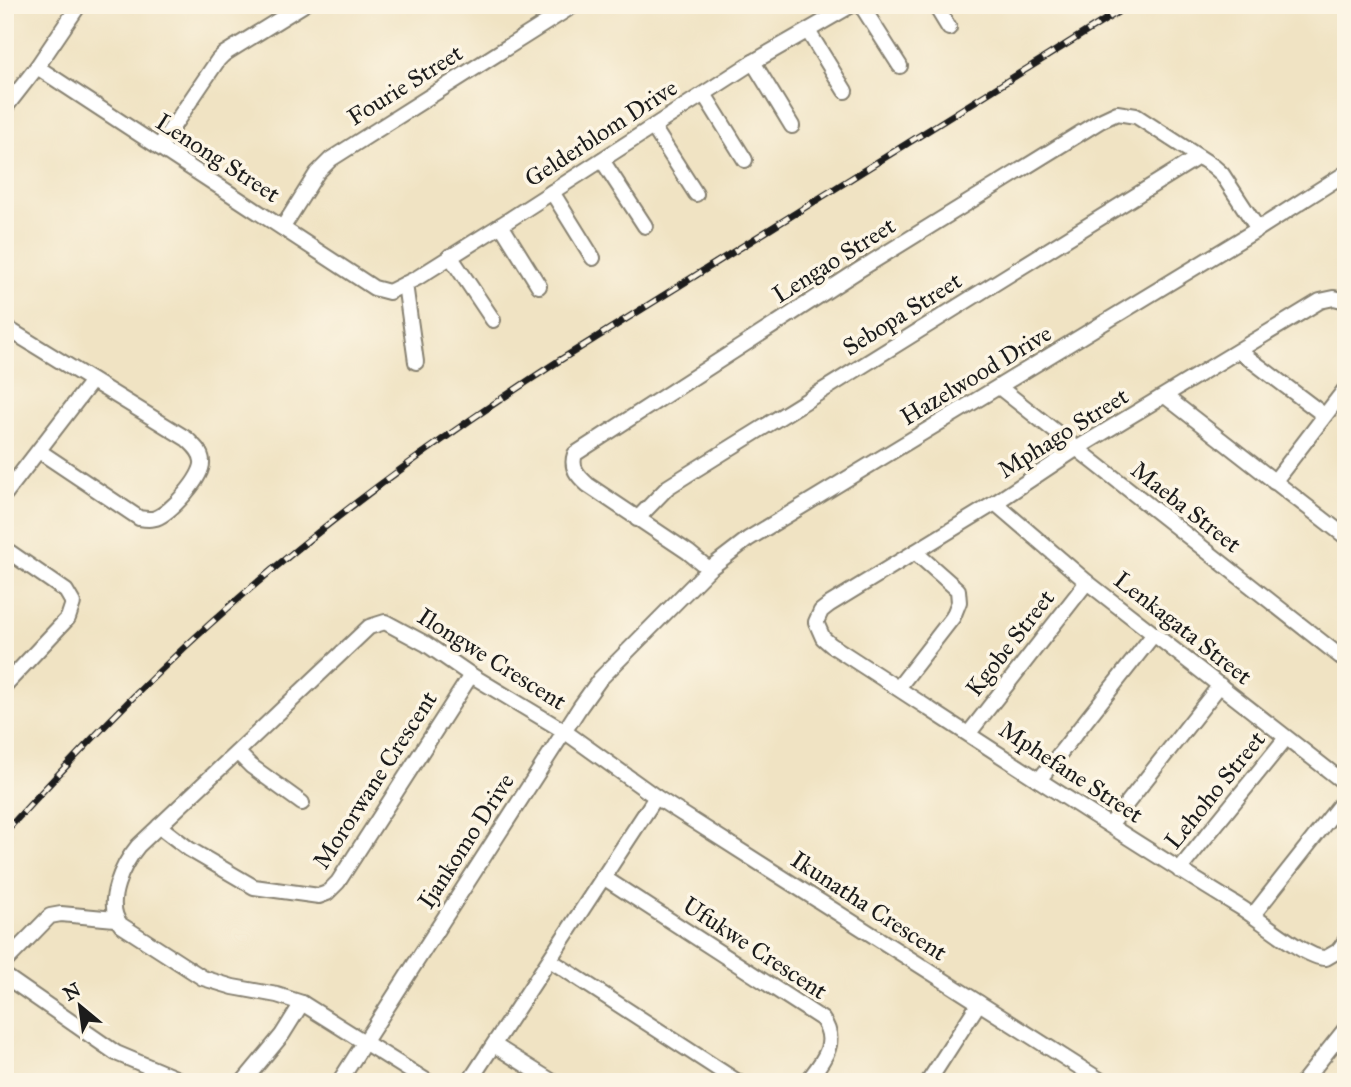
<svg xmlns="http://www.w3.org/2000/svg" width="1351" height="1087" font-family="'IM FELL Great Primer',serif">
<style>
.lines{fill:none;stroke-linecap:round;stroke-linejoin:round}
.minor-casing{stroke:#868070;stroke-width:18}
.minor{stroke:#fff;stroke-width:14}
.rail-casing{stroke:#1c1c1c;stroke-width:7}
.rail{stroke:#fcf5e5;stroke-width:4.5;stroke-dasharray:13;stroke-linecap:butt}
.labels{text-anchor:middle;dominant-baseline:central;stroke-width:7;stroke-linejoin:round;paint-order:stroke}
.street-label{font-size:24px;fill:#1c1c1c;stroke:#fcf5e5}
</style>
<rect width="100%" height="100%" fill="#fcf5e5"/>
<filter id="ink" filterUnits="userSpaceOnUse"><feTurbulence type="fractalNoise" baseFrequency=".0143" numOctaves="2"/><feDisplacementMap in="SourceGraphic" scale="14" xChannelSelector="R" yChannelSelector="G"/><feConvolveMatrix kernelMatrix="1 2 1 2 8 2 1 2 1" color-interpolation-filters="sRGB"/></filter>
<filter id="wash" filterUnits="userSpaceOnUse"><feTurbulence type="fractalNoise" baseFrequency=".00686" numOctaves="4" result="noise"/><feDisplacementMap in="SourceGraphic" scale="28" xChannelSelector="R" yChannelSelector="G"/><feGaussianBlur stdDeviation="1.57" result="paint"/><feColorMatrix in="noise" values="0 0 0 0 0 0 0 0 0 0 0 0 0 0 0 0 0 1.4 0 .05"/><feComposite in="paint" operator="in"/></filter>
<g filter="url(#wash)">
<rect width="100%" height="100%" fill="#f0e3c3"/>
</g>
<g filter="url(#ink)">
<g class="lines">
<defs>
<g id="minor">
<path d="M 861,5 L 900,66"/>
<path d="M 935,5 L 949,28"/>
<path d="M 808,31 L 845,91"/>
<path d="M 753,62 L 792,126"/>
<path d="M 37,67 L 374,288 L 389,292 L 417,278 L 501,225 L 753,62 L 852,5"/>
<path d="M 704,94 L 745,160"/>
<path d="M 5,108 L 37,67 L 79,5"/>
<path d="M 653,127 L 696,194"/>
<path d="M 159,147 L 218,60 L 224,54 L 303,5"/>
<path d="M 602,160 L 645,226"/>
<path d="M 552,192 L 593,258"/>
<path d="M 501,225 L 539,286"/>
<path d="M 283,227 L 317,173 L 331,159 L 574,5"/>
<path d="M 450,256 L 493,320"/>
<path d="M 405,284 L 416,362"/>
<path d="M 1346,301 L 1334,298 L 1320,301 L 1076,449 L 995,503 L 830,604 L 821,611 L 816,622 L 823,638 L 831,645 C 967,733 1102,823 1240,907 C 1260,919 1306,959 1326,958 L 1338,951 L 1346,940"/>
<path d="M 5,327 L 187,439 C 193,445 201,451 202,461 C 204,477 170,513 156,518 C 150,520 145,519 139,518 L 39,451"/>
<path d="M 1239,351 L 1324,415"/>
<path d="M 999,387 L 1346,661"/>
<path d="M 1165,396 L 1346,537"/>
<path d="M 1274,482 L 1346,388"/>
<path d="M 5,494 L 92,381"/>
<path d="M 995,503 L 1087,582 L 1346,784"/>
<path d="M 637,519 L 668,487 L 690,473 L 1198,157"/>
<path d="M 5,549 L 66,591 L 73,603 L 68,618 L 5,685"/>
<path d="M 709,569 L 688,552 L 588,485 C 578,476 570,468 575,454 L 859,270 L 1100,121 L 1117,113 L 1136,116 L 1213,166 L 1222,174 L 1258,229"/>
<path d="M 898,688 L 953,617 L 959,602 L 958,590 L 915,552"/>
<path d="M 969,733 L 1087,582"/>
<path d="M 238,753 L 251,766 L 302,803"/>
<path d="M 1039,780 L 1154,634"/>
<path d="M 1110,825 L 1220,685"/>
<path d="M 159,826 L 189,849 L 254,887 L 319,896 L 327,893 L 338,882 L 471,675"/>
<path d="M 1179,870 L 1286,738"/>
<path d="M 603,877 L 822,1019 C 840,1043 822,1062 807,1082"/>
<path d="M 1253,915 L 1346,797"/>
<path d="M 550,960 L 738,1082"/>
<path d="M 5,962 L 50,916 L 61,914 L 115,919"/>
<path d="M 5,976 L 116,1053 L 185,1082"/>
<path d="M 494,1045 L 553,1082"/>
<path d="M 243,1082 L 282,1035 L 302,1003"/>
<path d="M 339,1082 L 580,707 L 600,679 L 709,569 L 748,539 L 1258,229 L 1346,173"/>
<path d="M 428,1082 L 302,1003 L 277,995 L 233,987 L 203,978 L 121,925 C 103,904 123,864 138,846 L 369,627 L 385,622 L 426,644 L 471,675 L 564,731 L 656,797 L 1103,1082"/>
<path d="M 469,1082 L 656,797"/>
<path d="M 928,1082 L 979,1003"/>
<path d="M 1303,1082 L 1346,1028"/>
</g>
</defs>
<use href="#minor" class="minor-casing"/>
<use href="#minor" class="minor"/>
<defs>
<path id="rail" d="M 5,832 C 71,760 138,689 210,624 C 318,526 435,441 557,362 L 1129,5"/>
</defs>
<use href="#rail" class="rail-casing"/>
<use href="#rail" class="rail"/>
</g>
</g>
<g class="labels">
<g class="street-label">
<text transform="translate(405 85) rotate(-32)">Fourie Street</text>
<text transform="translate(601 133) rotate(-33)">Gelderblom Drive</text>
<text transform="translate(218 158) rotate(33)">Lenong Street</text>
<text transform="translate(834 260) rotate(-32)">Lengao Street</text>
<text transform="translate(902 314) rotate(-32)">Sebopa Street</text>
<text transform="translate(976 375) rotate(-31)">Hazelwood Drive</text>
<text transform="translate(1063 433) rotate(-32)">Mphago Street</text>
<text transform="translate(1186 507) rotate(38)">Maeba Street</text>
<text transform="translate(1183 628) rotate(38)">Lenkagata Street</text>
<text transform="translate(1010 643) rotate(-52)">Kgobe Street</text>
<text transform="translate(492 659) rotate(32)">Ilongwe Crescent</text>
<text transform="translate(1071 772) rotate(33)">Mphefane Street</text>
<text transform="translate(375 780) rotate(-57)">Mororwane Crescent</text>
<text transform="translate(1215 790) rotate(-51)">Lehoho Street</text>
<text transform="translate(466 841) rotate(-57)">Ijankomo Drive</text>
<text transform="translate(869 906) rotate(33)">Ikunatha Crescent</text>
<text transform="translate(755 948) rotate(33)">Ufukwe Crescent</text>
</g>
</g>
<rect width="1351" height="1087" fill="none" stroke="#fcf5e5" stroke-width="28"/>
<g transform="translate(80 1006) rotate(331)" stroke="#fcf5e5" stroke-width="5" paint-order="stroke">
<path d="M0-5L12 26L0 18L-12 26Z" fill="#1c1c1c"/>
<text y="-10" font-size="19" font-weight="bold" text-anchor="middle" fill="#1c1c1c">N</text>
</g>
</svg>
